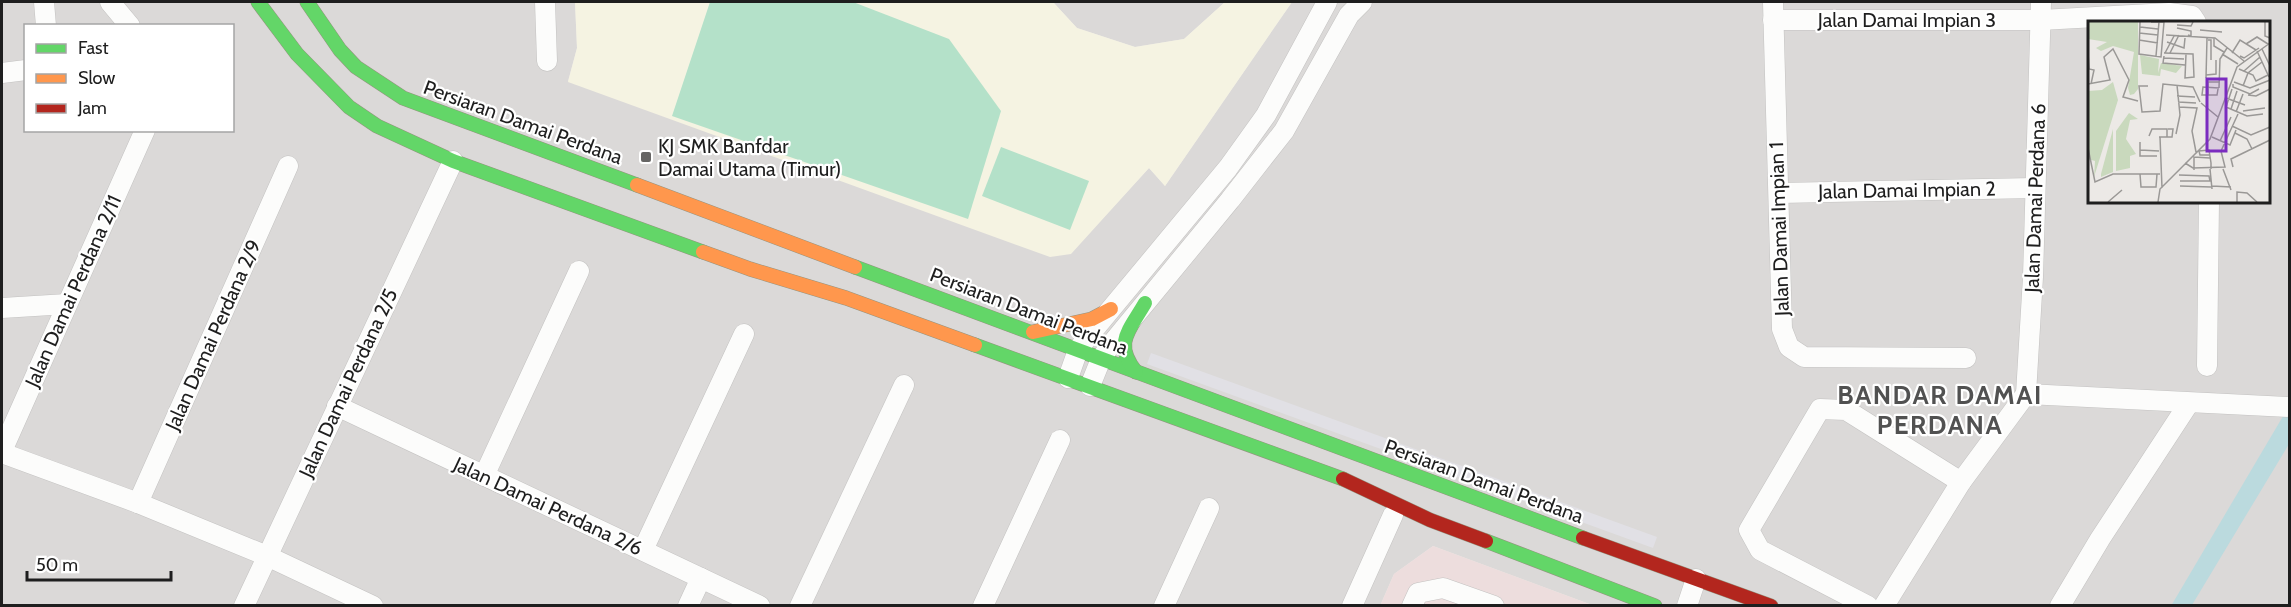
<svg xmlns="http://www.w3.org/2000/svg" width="2291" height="607" font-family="Cabin,sans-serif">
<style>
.residential{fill:#dbd9d8;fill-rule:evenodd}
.commercial{fill:#eddddd}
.education{fill:#f5f3e2}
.pitch{fill:#b4e1c9}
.plaza{fill:#e1e0e5}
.water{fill:#bbdade}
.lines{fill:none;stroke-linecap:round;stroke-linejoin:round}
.street-casing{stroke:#c3c2c1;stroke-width:21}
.fast-casing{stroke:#95947f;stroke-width:15}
.slow-casing{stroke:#95947f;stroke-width:15}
.jam-casing{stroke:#95947f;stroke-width:15}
.street{stroke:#fcfcfb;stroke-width:20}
.fast{stroke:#63d668;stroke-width:14}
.slow{stroke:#ff974d;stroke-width:14}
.jam{stroke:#b3261e;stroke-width:14}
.poi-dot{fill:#666564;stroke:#fff;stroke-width:2}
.labels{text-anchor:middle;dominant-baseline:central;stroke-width:4.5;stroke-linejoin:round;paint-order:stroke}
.street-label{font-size:20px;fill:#1e1e1e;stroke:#fff}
.poi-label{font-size:20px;fill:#1e1e1e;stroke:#fff;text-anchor:start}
.district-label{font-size:26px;font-weight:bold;letter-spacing:1.5px;fill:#515151;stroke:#fff}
.inset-road{fill:none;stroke:#9a9896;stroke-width:1.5}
.view{fill:#7b2cbf;fill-opacity:0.15;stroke:#7b2cbf;stroke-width:3}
.inset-edge{fill:none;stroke:#1e1e1e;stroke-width:3}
</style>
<rect width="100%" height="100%" fill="#ece9e6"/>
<g class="residential">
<path d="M 2,2 L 575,2 L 577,48 L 568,81 L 1071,253 L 1149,168 L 1165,186 L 1292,2 L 2289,2 L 2289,605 L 1592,605 L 1433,546 L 1394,574 L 1380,606 L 2,605 ZM 2090,22 L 2268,22 L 2268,201 L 2090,201 ZM 26,26 L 232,26 L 232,130 L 26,130 Z"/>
<path d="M 1053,2 L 1225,2 L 1184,39 L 1135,47 L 1077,28 Z"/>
</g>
<path class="commercial" d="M 1433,546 L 1592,605 L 1380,606 L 1394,574 Z"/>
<path class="education" d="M 575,2 L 1053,2 L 1077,28 L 1135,47 L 1184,39 L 1225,2 L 1292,2 L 1165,186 L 1149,168 L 1071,254 L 1050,257 L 568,82 L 577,48 Z"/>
<g class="pitch">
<path d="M 710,2 L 853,2 L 949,39 L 1001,111 L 968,219 L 672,116 Z"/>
<path d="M 1001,147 L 1089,181 L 1070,230 L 982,196 Z"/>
</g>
<path class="plaza" d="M 1151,353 L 1657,537 L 1653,548 L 1147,364 Z"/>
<path class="water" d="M 2289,406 L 2289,444 L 2192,605 L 2171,606 Z"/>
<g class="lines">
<defs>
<g id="street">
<path d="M 44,2 L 46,26"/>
<path d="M 110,2 L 130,26"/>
<path d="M 545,2 L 547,61"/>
<path d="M 1773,2 L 1782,329 L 1789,347 L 1804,357 L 1966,358"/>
<path d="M 1773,20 L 2041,20 L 2169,13 L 2192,16 L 2196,22"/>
<path d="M 2,73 L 26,70"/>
<path d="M 1779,193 L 2034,188"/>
<path d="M 2,308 L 67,304"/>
<path d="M 2207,366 L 2209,201"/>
<path d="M 1068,378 L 1078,350 L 1086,339 L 1228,168 L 1266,115 L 1327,2"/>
<path d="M 1090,386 L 1101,359 L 1109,347 L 1230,200 L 1284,131 L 1349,15 L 1362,2"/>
<path d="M 2026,394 L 2033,277 L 2041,2"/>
<path d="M 2026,394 L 2290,407"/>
<path d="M 337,406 L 760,606"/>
<path d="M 2,451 L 145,130"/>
<path d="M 2,453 L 138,503 L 267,556 L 373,606"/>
<path d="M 484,476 L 579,271"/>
<path d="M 138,503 L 288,166"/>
<path d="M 643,550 L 744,334"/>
<path d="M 244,606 L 453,161"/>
<path d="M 688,606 L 701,578"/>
<path d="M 800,606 L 904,385"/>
<path d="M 983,606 L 1060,440"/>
<path d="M 1164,606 L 1209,508"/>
<path d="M 1352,606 L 1393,515"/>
<path d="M 1412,606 L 1418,593 L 1443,588 L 1494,606"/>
<path d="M 1687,606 L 1696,579"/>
<path d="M 1868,606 L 1760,550 L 1749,530 L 1820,409 L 1846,410 L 1961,482"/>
<path d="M 1884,606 L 1961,482 L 2026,394"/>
<path d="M 2060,606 L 2100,539 L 2189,403"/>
</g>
<g id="fast">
<path d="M 258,2 L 297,54 L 349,107 L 377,126 L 453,161 L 703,252"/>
<path d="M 307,2 L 340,50 L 356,67 L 403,98 L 637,185"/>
<path d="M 855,267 L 1583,538"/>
<path d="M 975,345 L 1343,479"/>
<path d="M 1136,372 C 1113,343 1129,331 1145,303"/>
<path d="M 1486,541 L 1655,606"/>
</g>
<g id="slow">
<path d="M 637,185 L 855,267"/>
<path d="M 703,252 L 750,269 L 846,298 L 975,345"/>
<path d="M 1033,332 L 1092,319 L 1111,309"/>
</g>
<g id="jam">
<path d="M 1343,479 L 1430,520 L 1486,541"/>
<path d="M 1583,538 L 1771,606"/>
</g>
</defs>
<use href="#street" class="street-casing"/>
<use href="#fast" class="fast-casing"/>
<use href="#slow" class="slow-casing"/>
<use href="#jam" class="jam-casing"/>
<use href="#street" class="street"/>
<use href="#fast" class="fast"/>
<use href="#slow" class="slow"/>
<use href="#jam" class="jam"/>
</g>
<rect class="poi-dot" x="640" y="151" width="12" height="12" rx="3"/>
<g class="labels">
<g class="street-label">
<text x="1907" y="20">Jalan Damai Impian 3</text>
<text transform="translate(523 122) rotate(20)">Persiaran Damai Perdana</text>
<text transform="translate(1907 190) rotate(-1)">Jalan Damai Impian 2</text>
<text transform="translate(2035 198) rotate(-88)">Jalan Damai Perdana 6</text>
<text transform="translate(1779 229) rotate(-92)">Jalan Damai Impian 1</text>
<text transform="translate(73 291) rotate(-66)">Jalan Damai Perdana 2/11</text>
<text transform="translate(1029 311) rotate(21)">Persiaran Damai Perdana</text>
<text transform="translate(213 335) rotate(-66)">Jalan Damai Perdana 2/9</text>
<text transform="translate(348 383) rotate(-65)">Jalan Damai Perdana 2/5</text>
<text transform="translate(1484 481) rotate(20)">Persiaran Damai Perdana</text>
<text transform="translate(548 506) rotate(25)">Jalan Damai Perdana 2/6</text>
</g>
<g class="poi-label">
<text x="658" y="146">KJ SMK Banfdar<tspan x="658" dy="23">Damai Utama (Timur)</tspan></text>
</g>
<g class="district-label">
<text x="1940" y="395">BANDAR DAMAI<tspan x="1940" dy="30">PERDANA</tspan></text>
</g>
</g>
<g transform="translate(2088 21)">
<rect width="182" height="182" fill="#ece9e6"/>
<path d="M 0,1 L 50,1 L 50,68 L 46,73 L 42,74 L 40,67 L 46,31 L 25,25 L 13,30 L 8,27 L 19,21 L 0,18 ZM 52,34 L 71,38 L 70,52 L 73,42 L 94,45 L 88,52 L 73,48 L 72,55 L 54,53 ZM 25,61 L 30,79 L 6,156 L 7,140 L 0,138 L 0,70 L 14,69 ZM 41,92 L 50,98 L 42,99 L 38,118 L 48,133 L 42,135 L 42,147 L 28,150 L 28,110 ZM 25,108 L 25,151 L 13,156 L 13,153 Z" fill="#c9d9bd"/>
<path class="inset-road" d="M 52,1 L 51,33 L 73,36 L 76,1 L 63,1M 177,1 L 177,15 L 182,17M 89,4 L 103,5 L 105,1M 52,6 L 70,8M 89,7 L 103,10 L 103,15 L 100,14M 112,9 L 134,11M 51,12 L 70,14M 78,14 L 127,17 L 156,40M 126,17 L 126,25 L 136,31M 51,19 L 70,22M 120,19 L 123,19 L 123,39M 79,21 L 96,27 L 97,17M 158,23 L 169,16 L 180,23M 174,28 L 182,45M 169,30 L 181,56M 0,31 L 1,48 L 6,49 L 3,63M 76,32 L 105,33 L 106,56 L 97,57 L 98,33M 77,32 L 86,15M 82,32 L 91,14M 144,32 L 152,19 L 168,29M 134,33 L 150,43M 68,35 L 71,1M 76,35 L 75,42 L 97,44M 152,35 L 156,37 L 171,27M 76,37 L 96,38M 151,48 L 165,54 L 168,60 L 180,54M 156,50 L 172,36M 118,54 L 128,53 L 128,39M 118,57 L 119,17M 146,61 L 162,67 L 182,59M 0,63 L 22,59 L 16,36 L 25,28 L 41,59 L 35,76 L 50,80M 145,63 L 145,66 L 162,73 L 171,68M 60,65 L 51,65 L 54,91 L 72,90 L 75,63 L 105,66 L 112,81M 155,65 L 160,52 L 174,41M 131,67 L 132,38 L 139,27M 130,68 L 129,74 L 114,74 L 115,66 L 131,67M 144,68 L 138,86 L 159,95 L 175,93M 120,74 L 120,61 L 131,61M 160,74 L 168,75 L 182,68M 89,75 L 107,76M 138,77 L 157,84M 90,81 L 108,82M 113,82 L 130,96M 91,86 L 109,87 L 104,110 L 108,131M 143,88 L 149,70M 155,90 L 177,87M 148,91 L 155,73M 144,105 L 163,114 L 182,106M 147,112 L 159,118 L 164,128M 88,113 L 92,94 L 89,64M 61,115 L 64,108 L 79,108 L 79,116M 71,116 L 84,116 L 85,108 L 80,108M 72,116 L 74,167M 124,116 L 142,124 L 148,109M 132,120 L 143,96M 52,121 L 52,135 L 69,135M 0,127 L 7,161 L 25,153 L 52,153M 52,129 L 71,130M 122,134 L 112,134 L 111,130 L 121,129 L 123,142 L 123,148M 97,142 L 105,147 L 137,146 L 133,130 L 150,93M 145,146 L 143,138 L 182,119M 122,148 L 124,168M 135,148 L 143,169M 106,149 L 106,136 L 122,137M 69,153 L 68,166 L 53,166 L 52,153 L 72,153M 91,154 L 121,155 L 122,160 L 92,160M 92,165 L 123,166M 124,165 L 143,166M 20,181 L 34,169M 70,181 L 72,168 L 122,118 L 149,46 L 182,22M 149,181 L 149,171 L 159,172 L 169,181"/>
<path class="view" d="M 119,58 L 138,58 L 138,130 L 119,130 Z"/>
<rect width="182" height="182" class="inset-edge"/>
</g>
<rect width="2291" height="607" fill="none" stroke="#1e1e1e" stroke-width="6"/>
<rect x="24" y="24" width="210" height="108" fill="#ffffff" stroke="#a5a5a5" stroke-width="1.5"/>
<rect x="36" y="44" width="30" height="9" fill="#63d668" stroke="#a5a5a5" stroke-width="1.5"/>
<text x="78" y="54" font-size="18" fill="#1e1e1e">Fast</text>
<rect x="36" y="74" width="30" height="9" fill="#ff974d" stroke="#a5a5a5" stroke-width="1.5"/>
<text x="78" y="84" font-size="18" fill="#1e1e1e">Slow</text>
<rect x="36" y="104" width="30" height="9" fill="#b3261e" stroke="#a5a5a5" stroke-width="1.5"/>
<text x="78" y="114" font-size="18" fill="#1e1e1e">Jam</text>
<path d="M27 571v9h144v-9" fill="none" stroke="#1e1e1e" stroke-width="3"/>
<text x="36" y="571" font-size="18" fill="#1e1e1e" stroke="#ffffff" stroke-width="4.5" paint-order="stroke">50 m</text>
</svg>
